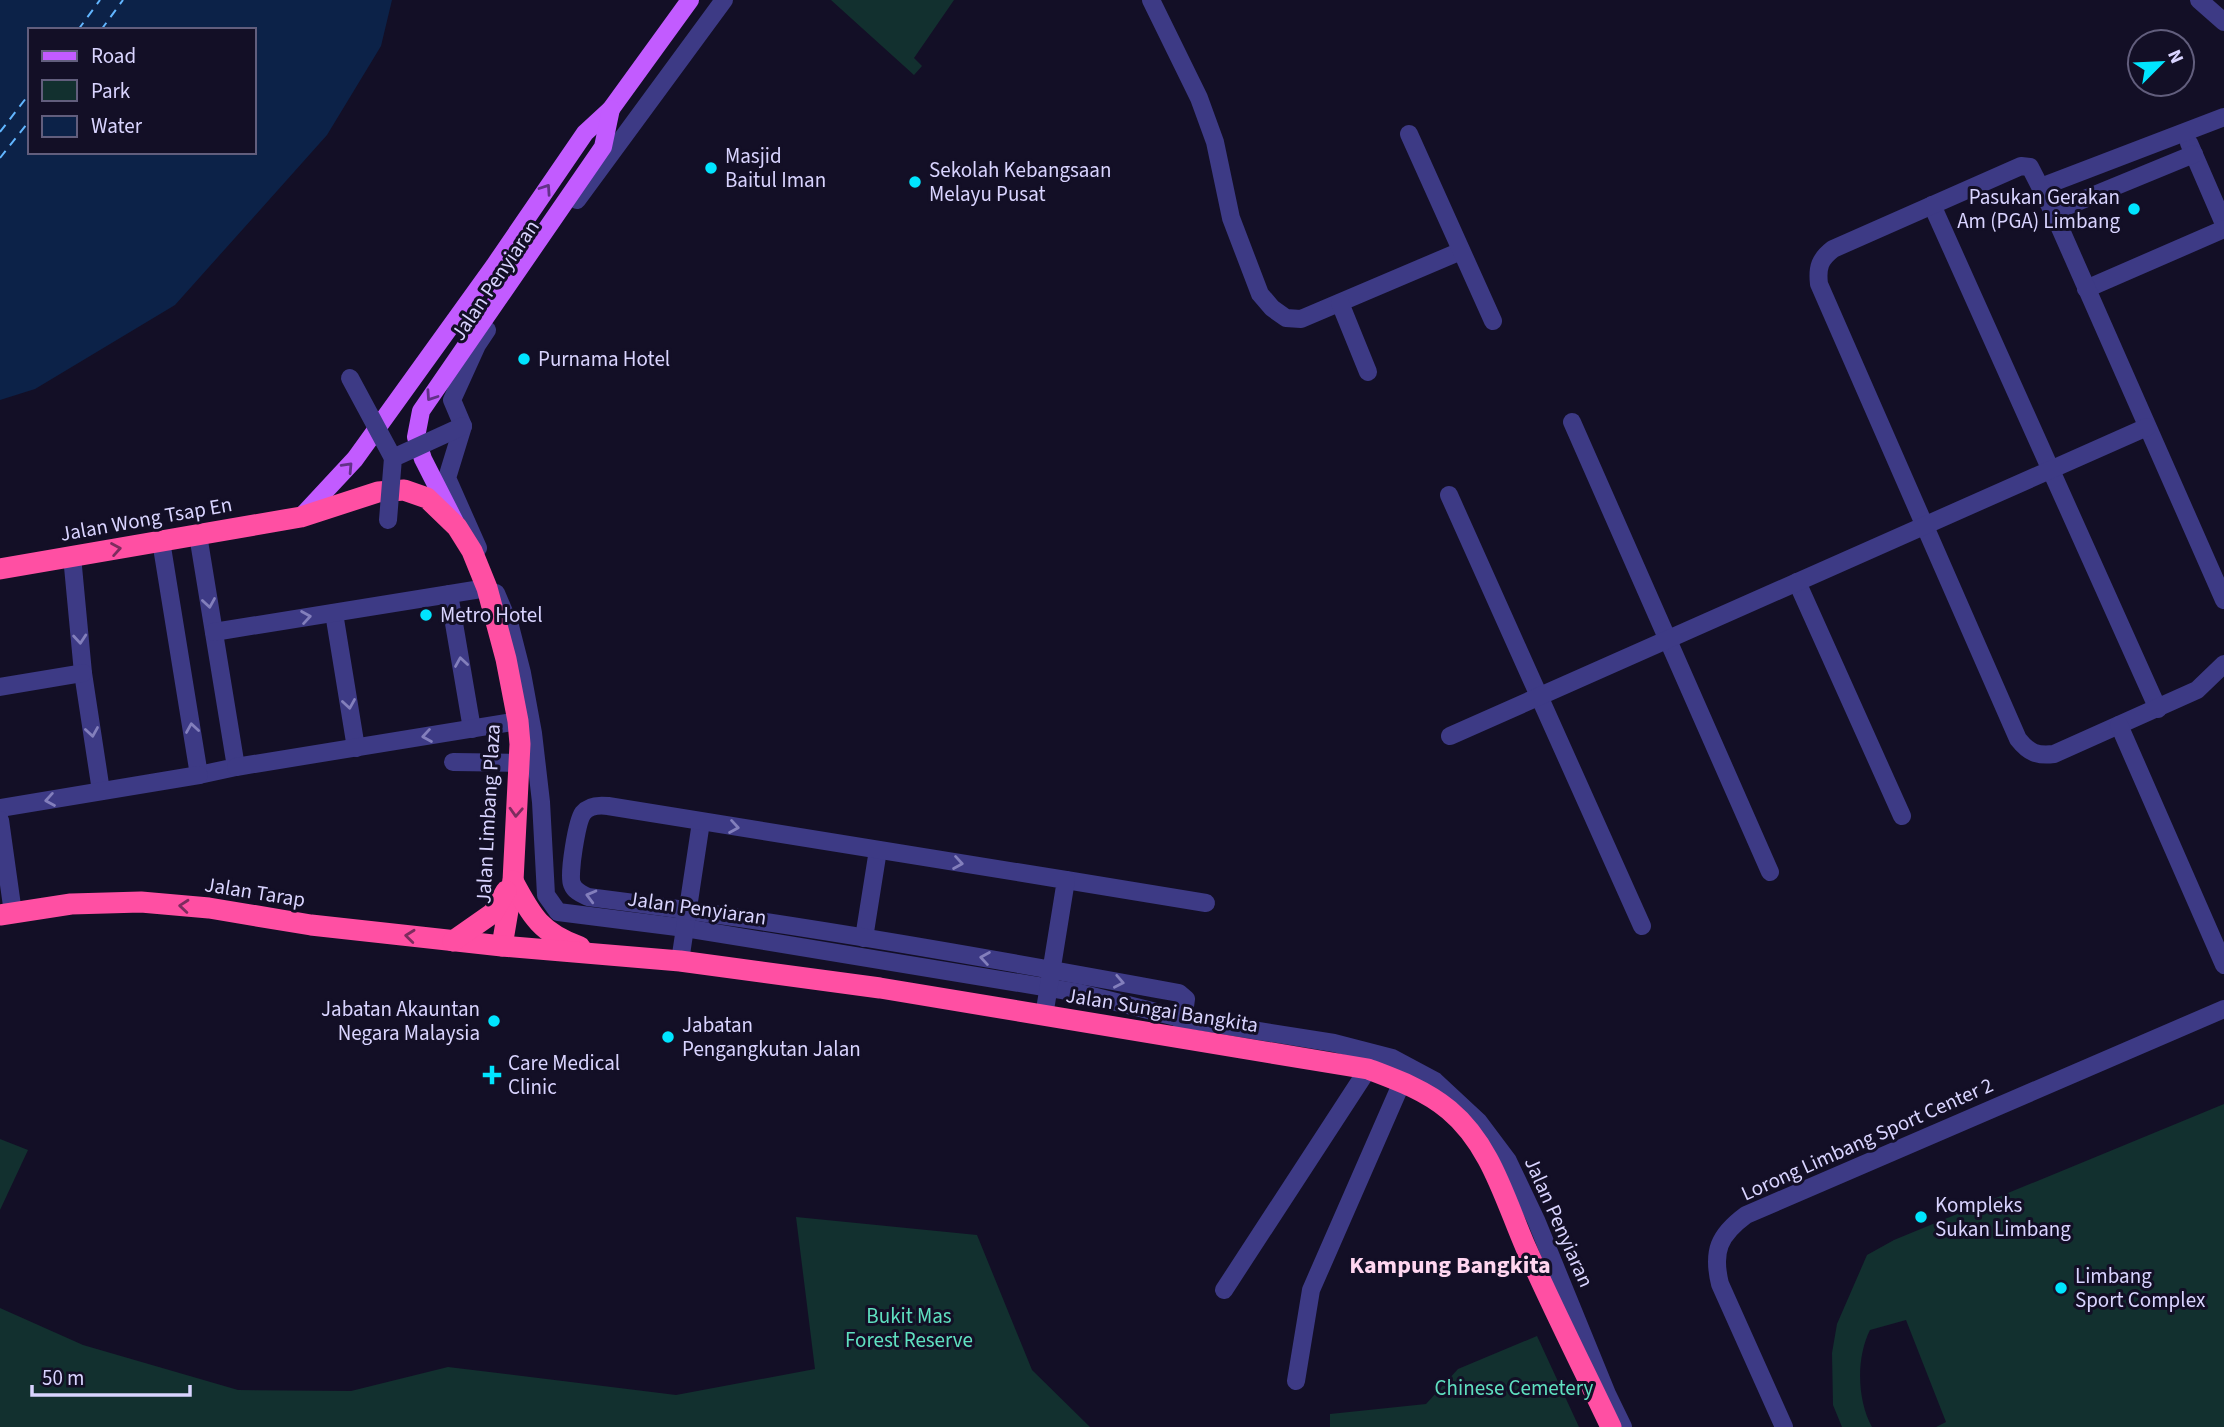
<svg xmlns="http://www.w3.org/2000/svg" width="2224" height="1427" font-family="'Source Sans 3',sans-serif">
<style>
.green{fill:#12302f}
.water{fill:#0c2248;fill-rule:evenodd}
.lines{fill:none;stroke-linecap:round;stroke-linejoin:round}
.ferry{stroke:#62b6ff;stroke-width:2;stroke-dasharray:9 7;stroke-linecap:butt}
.street{stroke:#3d3a85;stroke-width:18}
.primary{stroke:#c25bff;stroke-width:18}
.highway{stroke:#ff4fa3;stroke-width:21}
.street-bridge{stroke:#3d3a85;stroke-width:18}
.oneway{stroke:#623188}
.oneway2{stroke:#7d2c5e}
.oneway3{stroke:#837fbc}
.poi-dot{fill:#00e5ff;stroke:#130f26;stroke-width:2.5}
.labels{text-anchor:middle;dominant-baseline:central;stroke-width:6;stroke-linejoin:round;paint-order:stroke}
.poi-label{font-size:21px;fill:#d9d4ff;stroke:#130f26;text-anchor:start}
.street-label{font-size:21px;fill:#d9d4ff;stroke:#130f26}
.park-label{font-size:21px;fill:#5fe0c0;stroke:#130f26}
.quarter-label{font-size:24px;font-weight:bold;fill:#ffd6f0;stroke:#130f26}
</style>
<rect width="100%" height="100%" fill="#130f26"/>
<g class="green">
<path d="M 831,0 L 954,0 L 914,58 L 922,66 L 914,75 Z"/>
<path d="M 2224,1104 L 2224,1427 L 1936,1427 L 1946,1422 L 1906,1320 L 1870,1330 C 1856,1358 1857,1400 1872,1427 L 1842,1427 L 1833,1405 L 1832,1353 L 1837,1324 L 1867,1255 L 1894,1240 Z"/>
<path d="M 0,1139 L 28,1150 L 0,1210 Z"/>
<path d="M 796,1217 L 977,1235 L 1032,1370 L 1090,1427 L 0,1427 L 0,1308 L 83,1345 L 238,1390 L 351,1391 L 448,1367 L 676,1395 L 815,1369 Z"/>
<path d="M 1537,1336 L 1579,1427 L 1330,1427 L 1330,1414 L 1426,1404 L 1458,1369 Z"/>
</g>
<path class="water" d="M 0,0 L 392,0 L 381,46 L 327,135 L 175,305 L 35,389 L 0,400 ZM 30,30 L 254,30 L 254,152 L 30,152 Z"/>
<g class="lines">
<g class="ferry">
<path d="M 78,30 L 100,0"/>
<path d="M 101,30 L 123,0"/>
<path d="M 0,132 L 30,93"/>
<path d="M 0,158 L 30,120"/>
</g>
<g class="street">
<path d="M 1151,0 L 1199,98 L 1215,142 L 1231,218 L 1260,294 L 1272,308 L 1286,318 L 1301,319 L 1461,251"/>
<path d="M 2199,0 L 2224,22"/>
<path d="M 1409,134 L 1493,321"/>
<path d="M 2189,143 L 2224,224"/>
<path d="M 2041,187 L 2224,117"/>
<path d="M 577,200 L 724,0"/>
<path d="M 1932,205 L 2158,709"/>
<path d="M 2053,212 L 2194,154"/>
<path d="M 2086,289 L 2224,229"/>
<path d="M 1340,303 L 1368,372"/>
<path d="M 1572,422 L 1770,872"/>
<path d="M 1449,495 L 1642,926"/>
<path d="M 161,541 L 199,775 L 236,767 L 198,535"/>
<path d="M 478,548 L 447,478 L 463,426 L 452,400 L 477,345 L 487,330"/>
<path d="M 72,556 L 83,673 L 101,791"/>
<path d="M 1797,582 L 1902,816"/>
<path d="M 496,593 L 510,626 L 522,673 L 533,733 L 541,802 L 546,895 L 558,912 L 685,928 L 1080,993 L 1184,1019 L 1334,1043 L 1392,1058 L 1435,1081 L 1478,1121 L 1508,1161 L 1536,1220 L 1607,1394 L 1623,1427"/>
<path d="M 449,594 L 472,729"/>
<path d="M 2224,600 L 2053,212 L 2030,167 L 2021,166 L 1833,249 C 1820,259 1817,267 1819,284 L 2018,739 C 2029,753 2037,756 2054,754 L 2197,690 L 2224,664"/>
<path d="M 334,613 L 356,748"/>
<path d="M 214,632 L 487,588"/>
<path d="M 0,687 L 83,673"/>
<path d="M 2119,725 L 2224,965"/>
<path d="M 1450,736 L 2147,427"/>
<path d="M 453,762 L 519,763"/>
<path d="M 236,767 L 518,721"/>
<path d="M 0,808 L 199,775"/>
<path d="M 0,820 L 13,913"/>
<path d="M 1066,880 L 1206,903"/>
<path d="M 864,938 L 878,850"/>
<path d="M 680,961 L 701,822"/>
<path d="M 1044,1016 L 1066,880 L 608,806 C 599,805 589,805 583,813 C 577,821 568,875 572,884 C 575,892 582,894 588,897 C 786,922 983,957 1179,993 L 1186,999 L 1182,1028"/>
<path d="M 1224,1290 L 1368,1069"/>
<path d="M 1296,1381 L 1311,1290 L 1402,1082"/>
<path d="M 1784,1427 L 1720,1284 C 1712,1251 1719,1235 1746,1215 L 2224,1009"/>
</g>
<g class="primary">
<path d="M 301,517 L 355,459 L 494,266 L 585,133 L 611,109 L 690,0"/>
<path d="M 455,522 L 423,459 L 416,437 L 421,411 L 603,147 L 611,109"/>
</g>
<g class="highway">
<path d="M 0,569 L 301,517 L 378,492 L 404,490 L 427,498 L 457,527 L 472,551 L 487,588 L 506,659 L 518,721 L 520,744 L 513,881 L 502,946"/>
<path d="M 513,881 C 532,917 541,933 580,947"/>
<path d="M 0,915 L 71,904 L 141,902 L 209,908 L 311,925 L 502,946 L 680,961 L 880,988 L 1368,1069 C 1397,1080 1425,1090 1449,1110 C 1491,1145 1505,1200 1526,1248 C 1553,1309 1583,1368 1611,1427"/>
<path d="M 453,941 L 493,913 L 506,891"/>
</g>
<g class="street-bridge">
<path d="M 350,378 L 393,458"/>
<path d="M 388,520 L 393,458 L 463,426"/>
</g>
</g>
<defs><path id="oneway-chevron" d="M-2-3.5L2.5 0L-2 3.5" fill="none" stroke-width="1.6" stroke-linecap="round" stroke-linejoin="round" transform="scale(1.75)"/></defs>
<g class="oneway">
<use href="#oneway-chevron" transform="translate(546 189) rotate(-56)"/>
<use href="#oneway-chevron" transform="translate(431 396) rotate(124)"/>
<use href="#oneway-chevron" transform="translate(348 467) rotate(-47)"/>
</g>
<g class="oneway2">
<use href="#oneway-chevron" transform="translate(116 549) rotate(-10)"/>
<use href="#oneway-chevron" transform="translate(516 812) rotate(93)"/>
<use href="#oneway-chevron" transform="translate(184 906) rotate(-175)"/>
<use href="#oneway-chevron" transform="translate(410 936) rotate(-174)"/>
</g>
<g class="oneway3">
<use href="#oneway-chevron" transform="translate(209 603) rotate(81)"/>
<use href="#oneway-chevron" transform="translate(306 617) rotate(-9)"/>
<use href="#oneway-chevron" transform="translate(80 639) rotate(85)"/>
<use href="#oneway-chevron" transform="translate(461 662) rotate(-99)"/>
<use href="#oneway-chevron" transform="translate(349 704) rotate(81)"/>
<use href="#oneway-chevron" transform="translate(192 728) rotate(-99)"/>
<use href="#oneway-chevron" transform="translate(92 732) rotate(81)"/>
<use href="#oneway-chevron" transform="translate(427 736) rotate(171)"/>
<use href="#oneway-chevron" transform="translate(50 800) rotate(170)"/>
<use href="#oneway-chevron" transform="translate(734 827) rotate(9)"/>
<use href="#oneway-chevron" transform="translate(958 863) rotate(9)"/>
<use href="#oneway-chevron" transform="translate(591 896) rotate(-165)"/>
<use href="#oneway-chevron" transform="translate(985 958) rotate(-171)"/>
<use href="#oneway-chevron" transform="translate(1119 982) rotate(11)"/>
</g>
<g class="poi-dot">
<circle cx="711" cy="168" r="7"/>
<circle cx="915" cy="182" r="7"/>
<circle cx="2134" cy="209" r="7"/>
<circle cx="524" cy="359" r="7"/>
<circle cx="426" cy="615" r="7"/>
<circle cx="494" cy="1021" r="7"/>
<circle cx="668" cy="1037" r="7"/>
<path d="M488.5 1064.5h7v7h7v7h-7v7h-7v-7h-7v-7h7z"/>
<circle cx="1921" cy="1217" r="7"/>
<circle cx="2061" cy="1288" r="7"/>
</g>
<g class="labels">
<g class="poi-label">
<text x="725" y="156">Masjid<tspan x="725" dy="24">Baitul Iman</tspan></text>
<text x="929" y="170">Sekolah Kebangsaan<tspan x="929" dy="24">Melayu Pusat</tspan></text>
<text x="2120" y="197" text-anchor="end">Pasukan Gerakan<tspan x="2120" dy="24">Am (PGA) Limbang</tspan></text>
<text x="538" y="359">Purnama Hotel</text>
<text x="440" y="615">Metro Hotel</text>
<text x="480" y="1009" text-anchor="end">Jabatan Akauntan<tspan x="480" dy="24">Negara Malaysia</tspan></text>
<text x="682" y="1025">Jabatan<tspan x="682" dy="24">Pengangkutan Jalan</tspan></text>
<text x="508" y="1063">Care Medical<tspan x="508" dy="24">Clinic</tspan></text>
<text x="1935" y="1205">Kompleks<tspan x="1935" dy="24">Sukan Limbang</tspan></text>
<text x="2075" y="1276">Limbang<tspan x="2075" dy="24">Sport Complex</tspan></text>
</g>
<g class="street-label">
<text transform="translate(495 280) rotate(-56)">Jalan Penyiaran</text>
<text transform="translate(146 519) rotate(-10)">Jalan Wong Tsap En</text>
<text transform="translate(488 814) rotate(-87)">Jalan Limbang Plaza</text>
<text transform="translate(255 892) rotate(9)">Jalan Tarap</text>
<text transform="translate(697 908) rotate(8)">Jalan Penyiaran</text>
<text transform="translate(1162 1010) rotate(9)">Jalan Sungai Bangkita</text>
<text transform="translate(1867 1139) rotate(-24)">Lorong Limbang Sport Center 2</text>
<text transform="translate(1559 1222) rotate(66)">Jalan Penyiaran</text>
</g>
<g class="park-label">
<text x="909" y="1316">Bukit Mas<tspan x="909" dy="24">Forest Reserve</tspan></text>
<text x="1514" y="1388">Chinese Cemetery</text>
</g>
<g class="quarter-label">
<text x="1450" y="1265">Kampung Bangkita</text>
</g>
</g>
<rect x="28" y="28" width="228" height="126" fill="#130f26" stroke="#625e7d" stroke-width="2"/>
<rect x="42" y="51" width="35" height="10" fill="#c25bff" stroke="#625e7d" stroke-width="2"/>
<text x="91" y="63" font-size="21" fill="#d9d4ff">Road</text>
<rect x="42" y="80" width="35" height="21" fill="#12302f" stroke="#625e7d" stroke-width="2"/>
<text x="91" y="98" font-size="21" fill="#d9d4ff">Park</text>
<rect x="42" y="116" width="35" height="21" fill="#0c2248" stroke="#625e7d" stroke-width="2"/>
<text x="91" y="133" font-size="21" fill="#d9d4ff">Water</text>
<g transform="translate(2161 63) rotate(66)"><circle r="33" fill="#130f26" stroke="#625e7d" stroke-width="2"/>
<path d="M0-5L12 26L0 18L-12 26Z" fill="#00e5ff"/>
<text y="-10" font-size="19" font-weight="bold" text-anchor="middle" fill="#d9d4ff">N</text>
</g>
<path d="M32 1385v10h158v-10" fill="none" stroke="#d9d4ff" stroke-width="3.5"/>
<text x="42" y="1385" font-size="21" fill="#d9d4ff" stroke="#130f26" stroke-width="5" paint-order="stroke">50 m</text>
</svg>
